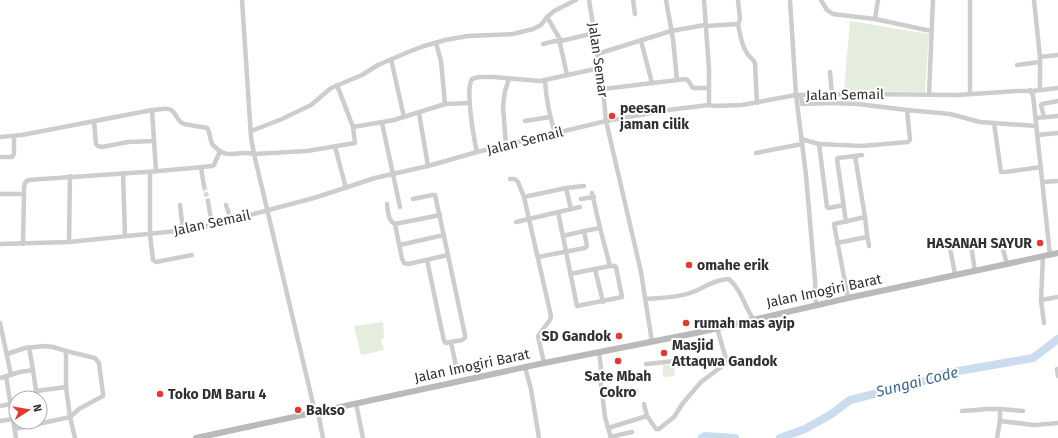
<svg xmlns="http://www.w3.org/2000/svg" width="1058" height="438" font-family="'Fira Sans',sans-serif">
<style>
.green{fill:#e5edde}
.lines{fill:none;stroke-linecap:round;stroke-linejoin:round}
.river{stroke:#cadced;stroke-width:8}
.street-tunnel{stroke:#d6d6d6;stroke-width:4.5;stroke-dasharray:4.5 2;stroke-linecap:butt}
.street{stroke:#cdcdcd;stroke-width:4.5}
.secondary{stroke:#bababa;stroke-width:6}
.poi-dot{fill:#e93630;stroke:#fff;stroke-width:1.5}
.labels{text-anchor:middle;dominant-baseline:central;stroke-width:4;stroke-linejoin:round;paint-order:stroke}
.street-label{font-size:14px;fill:#303030;stroke:#fff}
.poi-label{font-size:14px;font-weight:bold;fill:#303030;stroke:#fff;text-anchor:start}
.water-label{font-size:15px;font-style:italic;fill:#3c6995;stroke:#fff}
</style>
<rect width="100%" height="100%" fill="#fff"/>
<g class="green">
<path d="M 850,21 L 929,34 L 925,92 L 844,91 Z"/>
<path d="M 383,322 L 384,337 L 381,341 L 384,350 L 361,355 L 354,326 Z"/>
<path d="M 663,365 L 674,365 L 675,376 L 663,377 Z"/>
</g>
<g class="lines">
<g class="river">
<path d="M 702,438 L 705,436 L 735,438"/>
<path d="M 780,438 L 805,429 L 830,415 L 850,400 L 918,383 L 947,373 L 1033,358 L 1058,339"/>
</g>
<path class="street-tunnel" d="M 204,186 L 208,201"/>
<g class="street">
<path d="M 242,0 L 251,137 L 254,154 L 315,412"/>
<path d="M 589,0 L 603,89 L 606,121 L 641,272 L 652,342"/>
<path d="M 633,0 L 635,14"/>
<path d="M 666,0 L 673,39 L 677,80"/>
<path d="M 704,0 L 709,69 L 709,105"/>
<path d="M 790,0 L 796,95 L 806,175 L 815,280 L 816,305"/>
<path d="M 821,0 L 827,10 L 833,14 L 875,19 L 931,31"/>
<path d="M 970,0 L 970,94"/>
<path d="M 1034,0 L 1040,57 L 1040,90"/>
<path d="M 547,17 L 561,41"/>
<path d="M 875,19 L 878,0"/>
<path d="M 738,24 C 740,33 741,45 747,53 C 749,57 753,59 755,63 L 757,103"/>
<path d="M 705,26 L 738,24 L 740,19 L 738,0"/>
<path d="M 641,41 L 652,83"/>
<path d="M 436,43 L 441,61 L 445,104"/>
<path d="M 543,44 L 555,41 L 560,42"/>
<path d="M 597,54 L 671,31 L 705,25"/>
<path d="M 1040,57 L 1058,55"/>
<path d="M 391,59 L 404,117"/>
<path d="M 1017,65 L 1040,62"/>
<path d="M 830,72 L 832,95"/>
<path d="M 567,75 L 560,43 L 561,41 L 594,33"/>
<path d="M 545,80 C 546,100 549,114 555,133"/>
<path d="M 337,85 L 353,127"/>
<path d="M 603,89 L 686,79 C 690,81 690,85 693,88 L 708,88"/>
<path d="M 1030,90 L 1033,95 L 1050,255"/>
<path d="M 801,95 L 802,104 L 831,103 L 858,104 L 907,110"/>
<path d="M 929,95 L 933,0"/>
<path d="M 152,110 L 156,171"/>
<path d="M 419,113 L 428,166"/>
<path d="M 1044,117 L 1041,105 L 1042,104 L 1058,101"/>
<path d="M 1036,118 L 1058,116"/>
<path d="M 94,121 L 96,144 L 98,146 L 102,147 L 128,142 L 154,141"/>
<path d="M 525,121 L 550,117"/>
<path d="M 382,123 L 400,207"/>
<path d="M 994,123 L 1001,172 L 1005,172 L 1041,167"/>
<path d="M 251,131 L 282,119 L 311,105 L 331,88 L 362,75 L 378,65 L 406,53 L 421,47 L 445,40 L 468,36 L 513,34 L 533,29 L 541,25 L 547,17 L 554,11 L 576,0"/>
<path d="M 1037,135 L 1058,133"/>
<path d="M 0,137 L 22,135 L 152,110 C 157,110 167,107 171,110 C 177,113 176,121 184,124 L 207,128 C 211,133 209,140 213,145 C 228,162 237,149 254,154 L 307,151 L 355,143 L 353,127 L 394,120 L 445,104 L 470,103"/>
<path d="M 801,139 L 819,144 L 862,146 L 908,142 L 910,140 L 907,110 L 950,114 L 980,122 L 1036,126"/>
<path d="M 819,144 L 827,207 L 829,208 L 844,205"/>
<path d="M 506,146 L 503,106 L 505,91 L 509,79"/>
<path d="M 335,147 L 346,188"/>
<path d="M 477,152 C 474,139 465,89 472,79 L 479,77 L 494,77 L 540,81 L 600,68"/>
<path d="M 756,153 L 802,144"/>
<path d="M 862,155 L 855,156 L 865,217 L 867,234 L 869,246"/>
<path d="M 0,157 L 12,157 L 14,154 L 14,136"/>
<path d="M 201,168 L 204,186"/>
<path d="M 150,172 L 150,234 L 153,260 L 156,262 L 192,255"/>
<path d="M 123,173 L 125,236"/>
<path d="M 510,179 L 515,179 L 518,182 L 524,197 L 551,316 L 550,320 L 538,336 L 544,363"/>
<path d="M 1043,182 L 1058,181"/>
<path d="M 566,188 L 571,209"/>
<path d="M 0,194 L 24,194 C 24,188 23,182 29,180 C 90,175 151,173 212,166 L 214,165 L 220,151"/>
<path d="M 524,197 L 566,188 L 584,186"/>
<path d="M 413,199 L 432,195 L 435,195 L 448,255"/>
<path d="M 581,199 L 594,197"/>
<path d="M 208,201 L 212,225"/>
<path d="M 387,204 C 388,211 388,221 395,224"/>
<path d="M 180,205 L 183,231"/>
<path d="M 226,205 L 231,220"/>
<path d="M 558,212 L 577,306 L 622,297 L 616,267 L 615,266 L 610,266 L 600,228 L 592,193"/>
<path d="M 516,222 L 580,207"/>
<path d="M 846,222 L 837,159 L 838,158 L 855,156"/>
<path d="M 584,231 L 600,228"/>
<path d="M 69,242 L 70,176"/>
<path d="M 1001,242 L 1007,264"/>
<path d="M 837,243 L 867,237"/>
<path d="M 949,243 L 955,274"/>
<path d="M 0,244 L 69,242 L 196,229 L 231,220 L 314,198 L 375,178 L 428,166 L 477,152 L 606,121 L 668,110 L 709,105 L 715,106 L 742,105 L 796,95 L 859,94 L 958,95 L 1017,91 L 1033,91 L 1058,88"/>
<path d="M 23,244 L 24,194"/>
<path d="M 400,245 L 444,235"/>
<path d="M 971,245 L 975,271"/>
<path d="M 1043,256 L 1041,300 L 1044,323"/>
<path d="M 538,257 L 585,248 L 587,246 L 584,231 L 563,236"/>
<path d="M 427,260 L 444,341 L 446,343 L 462,340 L 465,338 L 465,335 L 448,255 L 408,264 L 404,263 L 402,259 L 395,224 L 440,215"/>
<path d="M 595,269 L 603,302"/>
<path d="M 570,274 L 610,266"/>
<path d="M 848,298 L 834,224 L 865,217"/>
<path d="M 645,299 C 660,298 676,298 690,293 C 703,289 714,279 729,279 C 742,291 744,305 753,319"/>
<path d="M 1041,300 L 1058,297"/>
<path d="M 0,323 L 11,375"/>
<path d="M 451,342 L 457,371"/>
<path d="M 29,347 L 33,370"/>
<path d="M 66,351 L 66,387 L 70,417 L 75,438"/>
<path d="M 599,352 L 601,368 L 601,385 L 605,417 L 611,438"/>
<path d="M 7,354 L 25,348 L 45,346 L 53,347 L 66,351 L 95,358 L 99,363 L 103,394 L 103,396 L 79,409 L 70,417 L 15,429"/>
<path d="M 646,364 L 705,358 L 726,359 L 745,361"/>
<path d="M 525,367 L 531,389 L 539,438"/>
<path d="M 1057,369 L 1058,376"/>
<path d="M 6,376 L 16,438"/>
<path d="M 0,378 L 20,372 L 33,370 L 36,391 L 66,387"/>
<path d="M 36,391 L 37,398"/>
<path d="M 602,392 L 636,391"/>
<path d="M 356,403 L 363,438"/>
<path d="M 644,404 L 647,416 L 656,429 L 659,429 L 674,417 L 683,403 L 701,382 L 725,364 L 726,359 L 717,328"/>
<path d="M 0,406 L 11,404"/>
<path d="M 1000,409 L 1023,411"/>
<path d="M 962,411 L 988,409 L 1000,409 L 1000,421 L 997,438"/>
<path d="M 318,412 L 323,438"/>
<path d="M 0,421 L 13,419"/>
<path d="M 1000,421 L 1034,425 L 1058,423"/>
<path d="M 608,428 L 647,416"/>
<path d="M 610,437 L 632,432"/>
</g>
<path class="secondary" d="M 196,438 L 544,363 L 696,333 L 848,298 L 1058,253"/>
</g>
<g class="poi-dot">
<circle cx="612" cy="116" r="4"/>
<circle cx="1040" cy="243" r="4"/>
<circle cx="689" cy="265" r="4"/>
<circle cx="686" cy="323" r="4"/>
<circle cx="619" cy="336" r="4"/>
<circle cx="664" cy="353" r="4"/>
<circle cx="618" cy="361" r="4"/>
<circle cx="160" cy="394" r="4"/>
<circle cx="298" cy="410" r="4"/>
</g>
<g class="labels">
<g class="street-label">
<text transform="translate(598 60) rotate(82)">Jalan Semar</text>
<text transform="translate(845 95) rotate(-1)">Jalan Semail</text>
<text transform="translate(525 141) rotate(-14)">Jalan Semail</text>
<text transform="translate(212 223) rotate(-12)">Jalan Semail</text>
<text transform="translate(824 291) rotate(-12)">Jalan Imogiri Barat</text>
<text transform="translate(472 366) rotate(-12)">Jalan Imogiri Barat</text>
</g>
<g class="poi-label">
<text x="620" y="108">peesan<tspan x="620" dy="16">jaman cilik</tspan></text>
<text x="1032" y="243" text-anchor="end">HASANAH SAYUR</text>
<text x="697" y="265">omahe erik</text>
<text x="694" y="323">rumah mas ayip</text>
<text x="611" y="336" text-anchor="end">SD Gandok</text>
<text x="672" y="345">Masjid<tspan x="672" dy="16">Attaqwa Gandok</tspan></text>
<text x="618" y="376" text-anchor="middle">Sate Mbah<tspan x="618" dy="16">Cokro</tspan></text>
<text x="168" y="394">Toko DM Baru 4</text>
<text x="306" y="410">Bakso</text>
</g>
<g class="water-label">
<text transform="translate(917 382) rotate(-14)">Sungai Code</text>
</g>
</g>
<g transform="translate(28 410) rotate(78)"><circle r="19" fill="#ffffff" stroke="#acacac"/>
<path d="M0-3L7 15L0 10L-7 15Z" fill="#e93630"/>
<text y="-6" font-size="11" font-weight="bold" text-anchor="middle" fill="#303030">N</text>
</g>
</svg>
